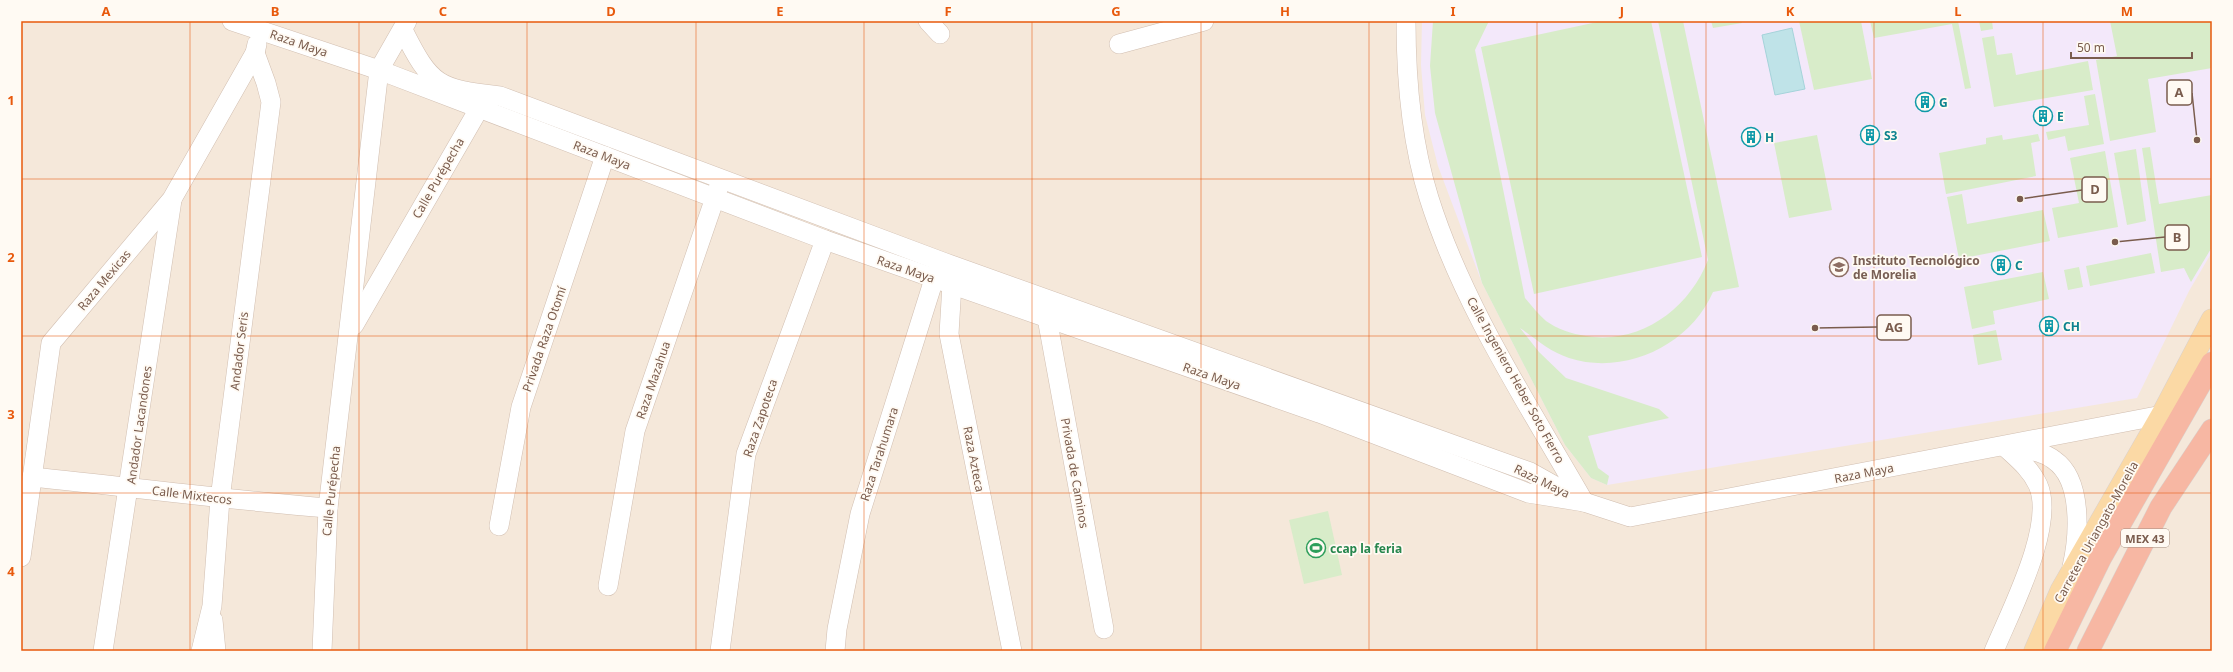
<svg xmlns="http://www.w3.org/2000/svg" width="2233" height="672" font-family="'Noto Sans',sans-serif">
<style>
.residential{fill:#f5e8da}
.education{fill:#f3e8fa}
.green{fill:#d8ecc9}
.water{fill:#bfe3e8;stroke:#a5d3da}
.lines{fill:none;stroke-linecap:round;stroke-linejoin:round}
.minor-casing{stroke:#d1beb0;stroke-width:20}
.major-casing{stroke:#dad1cd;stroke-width:23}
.highway-casing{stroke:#dad1cd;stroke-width:23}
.minor{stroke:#fff;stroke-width:19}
.major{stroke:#fbd9a5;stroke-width:22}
.highway{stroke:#f7b7a3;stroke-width:22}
.grid{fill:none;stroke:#e8590c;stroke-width:1;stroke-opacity:0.55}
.labels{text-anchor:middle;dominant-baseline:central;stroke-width:3.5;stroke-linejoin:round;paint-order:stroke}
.shield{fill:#fffaf3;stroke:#a28b7f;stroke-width:1}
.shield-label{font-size:11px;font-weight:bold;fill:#7a5c4d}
.street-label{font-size:12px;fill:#7a5c4d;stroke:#fffaf3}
.culture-label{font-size:12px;font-weight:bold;fill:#0d838f;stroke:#fffaf3;text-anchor:start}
.education-label{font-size:12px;font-weight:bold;fill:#785e54;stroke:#fffaf3;text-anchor:start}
.leisure-label{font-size:12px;font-weight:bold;fill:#27864d;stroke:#fffaf3;text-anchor:start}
.leader{fill:none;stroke:#7a5c4d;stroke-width:1.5}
.callout-dot{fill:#7a5c4d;stroke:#fffaf3;stroke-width:1.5}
.callout{fill:#fffaf3;stroke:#7a5c4d;stroke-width:1.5}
.callout-label{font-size:13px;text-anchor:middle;font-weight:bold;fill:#7a5c4d}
.neatline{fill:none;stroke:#e8590c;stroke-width:1.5}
.grid-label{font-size:13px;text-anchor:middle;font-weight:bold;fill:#e8590c}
</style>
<rect width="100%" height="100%" fill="#fdf6ec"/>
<rect class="residential" x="21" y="21" width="2191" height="630"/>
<path class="education" d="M 1422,21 L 2212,21 L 2212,252 L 2189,291 L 2137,398 L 1607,485 L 1591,478 L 1565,445 L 1482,283 L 1438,166 L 1425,115 L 1421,65 Z"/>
<g class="green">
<path d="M 1433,21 L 1489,21 L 1475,50 L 1525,298 C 1532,306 1538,314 1546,321 C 1557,329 1572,334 1586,336 C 1640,345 1689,309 1708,260 L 1658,21 L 1683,21 L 1739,287 L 1713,292 C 1690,345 1625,376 1569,358 C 1550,352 1536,339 1520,328 L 1539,352 L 1566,378 L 1659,409 L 1669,418 L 1588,436 L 1598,468 L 1609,476 L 1607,485 L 1591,478 L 1565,445 L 1482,283 L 1435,113 L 1430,66 Z"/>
<path d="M 1602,21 L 1651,21 L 1702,257 L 1534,294 L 1481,47 Z"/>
<path d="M 1711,21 L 1741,21 L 1742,23 L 1713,28 Z"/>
<path d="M 1799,21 L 1861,21 L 1872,79 L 1814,90 Z"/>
<path d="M 1870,21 L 1958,21 L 1971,88 L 1965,89 L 1952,24 L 1874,38 Z"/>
<path d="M 1979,21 L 1992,21 L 1993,29 L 1981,31 Z"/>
<path d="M 2110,21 L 2212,21 L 2212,68 L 2148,79 L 2156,132 L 2110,141 L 2096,60 L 2117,56 Z"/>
<path d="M 1994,36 L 1997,55 L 2012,53 L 2016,75 L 2088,61 L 2093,90 L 1994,107 L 1982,38 Z"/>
<path d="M 2095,94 L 2104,144 L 2068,151 L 2065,136 L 2048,140 L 2046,132 L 2089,125 L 2084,96 Z"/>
<path d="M 2038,134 L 2040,141 L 2031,143 L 2036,176 L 1946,194 L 1939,153 L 1986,144 L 1986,138 L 2002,135 L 2003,140 Z"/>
<path d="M 1817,135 L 1832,210 L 1789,218 L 1774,143 Z"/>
<path d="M 2150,147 L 2159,204 L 2212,195 L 2212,247 L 2191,282 L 2184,268 L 2161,272 L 2142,148 Z"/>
<path d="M 2136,149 L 2146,221 L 2127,225 L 2114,153 Z"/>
<path d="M 2105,151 L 2118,227 L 2058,238 L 2052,208 L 2079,203 L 2070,158 Z"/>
<path d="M 1962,194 L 1967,224 L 2043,210 L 2050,241 L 1959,259 L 1947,197 Z"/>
<path d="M 2151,253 L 2155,273 L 2090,286 L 2086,266 Z"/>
<path d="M 2079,267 L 2083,287 L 2068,290 L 2064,270 Z"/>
<path d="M 2043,272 L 2049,299 L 1993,311 L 1995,324 L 1972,329 L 1964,287 Z"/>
<path d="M 1996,330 L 2002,360 L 1978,365 L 1973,335 Z"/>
<path d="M 1328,511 L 1342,575 L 1304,584 L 1289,520 Z"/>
</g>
<path class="water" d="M 1792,28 L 1805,89 L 1775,95 L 1762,35 Z"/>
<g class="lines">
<defs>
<g id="minor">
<path d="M 232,21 L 379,70 L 825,240 L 1319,413 L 1528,493 L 1584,502 L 1630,517 L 2162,415"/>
<path d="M 928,21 L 940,34"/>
<path d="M 1406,21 C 1406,80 1411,141 1429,198 C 1463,306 1528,404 1584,502"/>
<path d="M 403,30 C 431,86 438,89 500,96 L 943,262 L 1530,472 L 1573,496"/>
<path d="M 1119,44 L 1204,21"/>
<path d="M 957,272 L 952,284 L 949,334 L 1012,651"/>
<path d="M 1047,318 L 1104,629"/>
<path d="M 354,325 L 480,107 L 490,101"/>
<path d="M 2013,447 C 2027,450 2043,451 2054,460 C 2083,480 2079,536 2072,567"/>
<path d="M 32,477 C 131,487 229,500 328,508"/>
<path d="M 499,526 L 521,407 L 605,156"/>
<path d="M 21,557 L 51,343 L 172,199 L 255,53 L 257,44"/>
<path d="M 608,586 L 635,431 L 719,186"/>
<path d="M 213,620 L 216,651"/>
<path d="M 103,651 L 172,200"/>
<path d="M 201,651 L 212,606 L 220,499 L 271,102 L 266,83 L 255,53"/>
<path d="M 322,651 L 328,508 L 379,70 L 407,21"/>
<path d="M 720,651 L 746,454 L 825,240"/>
<path d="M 835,651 L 837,629 L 860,514 L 934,279 L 940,268"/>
<path d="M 1994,651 C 2010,612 2056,525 2038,485 C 2030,468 2017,458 2004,446"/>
</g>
<path id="major" d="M 2035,651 L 2061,591 L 2162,415 L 2212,320"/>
<g id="highway">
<path d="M 2055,651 L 2101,557 L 2212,363"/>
<path d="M 2088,651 L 2161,507 L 2212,430"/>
</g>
</defs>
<use href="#minor" class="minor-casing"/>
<use href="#major" class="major-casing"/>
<use href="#highway" class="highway-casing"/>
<use href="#minor" class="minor"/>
<use href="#major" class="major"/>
<use href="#highway" class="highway"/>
</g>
<path class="grid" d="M 190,21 L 190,651M 359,21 L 359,651M 527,21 L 527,651M 696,21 L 696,651M 864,21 L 864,651M 1032,21 L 1032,651M 1201,21 L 1201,651M 1369,21 L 1369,651M 1537,21 L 1537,651M 1706,21 L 1706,651M 1874,21 L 1874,651M 2043,21 L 2043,651M 21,179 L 2212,179M 21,336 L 2212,336M 21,493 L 2212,493"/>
<defs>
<symbol id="building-ring" viewBox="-11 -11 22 22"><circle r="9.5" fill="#fffaf3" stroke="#0f9aa8" stroke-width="1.5"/><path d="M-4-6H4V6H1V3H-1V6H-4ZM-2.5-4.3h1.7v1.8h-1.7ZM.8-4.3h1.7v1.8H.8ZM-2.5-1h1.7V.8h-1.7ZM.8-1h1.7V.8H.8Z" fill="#0f9aa8"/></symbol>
<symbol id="university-ring" viewBox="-11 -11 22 22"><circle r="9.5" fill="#fffaf3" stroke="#8d6e63" stroke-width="1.5"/><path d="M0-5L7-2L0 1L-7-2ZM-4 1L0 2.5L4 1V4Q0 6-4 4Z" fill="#8d6e63"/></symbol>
<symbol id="stadium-ring" viewBox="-11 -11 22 22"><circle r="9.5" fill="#fffaf3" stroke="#2e9e5b" stroke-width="1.5"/><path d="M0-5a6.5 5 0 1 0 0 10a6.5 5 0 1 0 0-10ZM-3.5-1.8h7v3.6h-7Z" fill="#2e9e5b"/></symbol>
</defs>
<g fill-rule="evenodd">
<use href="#building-ring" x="1914" y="91" width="22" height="22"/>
<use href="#building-ring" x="2032" y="105" width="22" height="22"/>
<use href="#building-ring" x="1859" y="124" width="22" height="22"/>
<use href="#building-ring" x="1740" y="126" width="22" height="22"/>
<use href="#building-ring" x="1990" y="254" width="22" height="22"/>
<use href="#university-ring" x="1828" y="256" width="22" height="22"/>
<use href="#building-ring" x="2038" y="315" width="22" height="22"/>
<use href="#stadium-ring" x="1305" y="537" width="22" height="22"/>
</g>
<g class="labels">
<rect class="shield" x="2121" y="529" width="48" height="18" rx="3"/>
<g class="shield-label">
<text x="2145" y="538">MEX 43</text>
</g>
<g class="street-label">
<text transform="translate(299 43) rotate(19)">Raza Maya</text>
<text transform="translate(602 155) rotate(21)">Raza Maya</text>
<text transform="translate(438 178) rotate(-60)">Calle Purépecha</text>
<text transform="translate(906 269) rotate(19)">Raza Maya</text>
<text transform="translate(104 280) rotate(-50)">Raza Mexicas</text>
<text transform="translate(544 339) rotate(-71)">Privada Raza Otomí</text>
<text transform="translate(239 351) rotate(-83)">Andador Seris</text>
<text transform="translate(1212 376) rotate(19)">Raza Maya</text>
<text transform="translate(653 380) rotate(-71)">Raza Mazahua</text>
<text transform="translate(1516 380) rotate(61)">Calle Ingeniero Heber Soto Fierro</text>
<text transform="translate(760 418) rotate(-71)">Raza Zapoteca</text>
<text transform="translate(139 425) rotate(-82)">Andador Lacandones</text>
<text transform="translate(879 454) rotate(-72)">Raza Tarahumara</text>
<text transform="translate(974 459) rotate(79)">Raza Azteca</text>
<text transform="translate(1075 473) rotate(80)">Privada de Caminos</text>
<text transform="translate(1864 473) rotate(-11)">Raza Maya</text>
<text transform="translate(1542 481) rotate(26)">Raza Maya</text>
<text transform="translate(331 491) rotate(-84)">Calle Purépecha</text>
<text transform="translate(192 495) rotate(7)">Calle Mixtecos</text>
<text transform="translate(2096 532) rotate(-61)">Carretera Uriangato-Morelia</text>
</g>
<g class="culture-label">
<text x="1939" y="102">G</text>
<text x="2057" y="116">E</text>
<text x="1884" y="135">S3</text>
<text x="1765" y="137">H</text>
<text x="2015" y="265">C</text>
<text x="2063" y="326">CH</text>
</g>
<g class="education-label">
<text x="1853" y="260">Instituto Tecnológico<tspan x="1853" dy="14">de Morelia</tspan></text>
</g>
<g class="leisure-label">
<text x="1330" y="548">ccap la feria</text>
</g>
</g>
<path class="leader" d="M2197 140L2192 93M2020 199L2082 190M2115 242L2165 237M1815 328L1877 327"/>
<g class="callout-dot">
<circle cx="2197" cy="140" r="4"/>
<circle cx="2020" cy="199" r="4"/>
<circle cx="2115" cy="242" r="4"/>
<circle cx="1815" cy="328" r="4"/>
</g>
<g class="callout">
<rect x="2167" y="80" width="25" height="25" rx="4"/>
<rect x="2082" y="177" width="25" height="25" rx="4"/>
<rect x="2165" y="225" width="24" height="25" rx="4"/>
<rect x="1877" y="315" width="34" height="25" rx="4"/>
</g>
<g class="callout-label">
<text x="2179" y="97">A</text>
<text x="2095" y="194">D</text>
<text x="2177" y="242">B</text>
<text x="1894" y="332">AG</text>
</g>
<rect width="2233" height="672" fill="none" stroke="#fffaf3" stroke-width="44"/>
<path d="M2071 52v6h121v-6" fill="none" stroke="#7a5c4d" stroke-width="2"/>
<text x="2077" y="52" font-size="12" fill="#7a5c4d" stroke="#fffaf3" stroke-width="3" paint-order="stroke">50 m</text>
<rect x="22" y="22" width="2189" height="628" class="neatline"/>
<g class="grid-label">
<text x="106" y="16">A</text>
<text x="275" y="16">B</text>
<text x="443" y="16">C</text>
<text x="611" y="16">D</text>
<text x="780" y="16">E</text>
<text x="948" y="16">F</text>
<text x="1116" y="16">G</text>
<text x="1285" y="16">H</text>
<text x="1453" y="16">I</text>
<text x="1622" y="16">J</text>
<text x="1790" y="16">K</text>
<text x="1958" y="16">L</text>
<text x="2127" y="16">M</text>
<text x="11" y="105">1</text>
<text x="11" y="262">2</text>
<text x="11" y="419">3</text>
<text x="11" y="576">4</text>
</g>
</svg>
